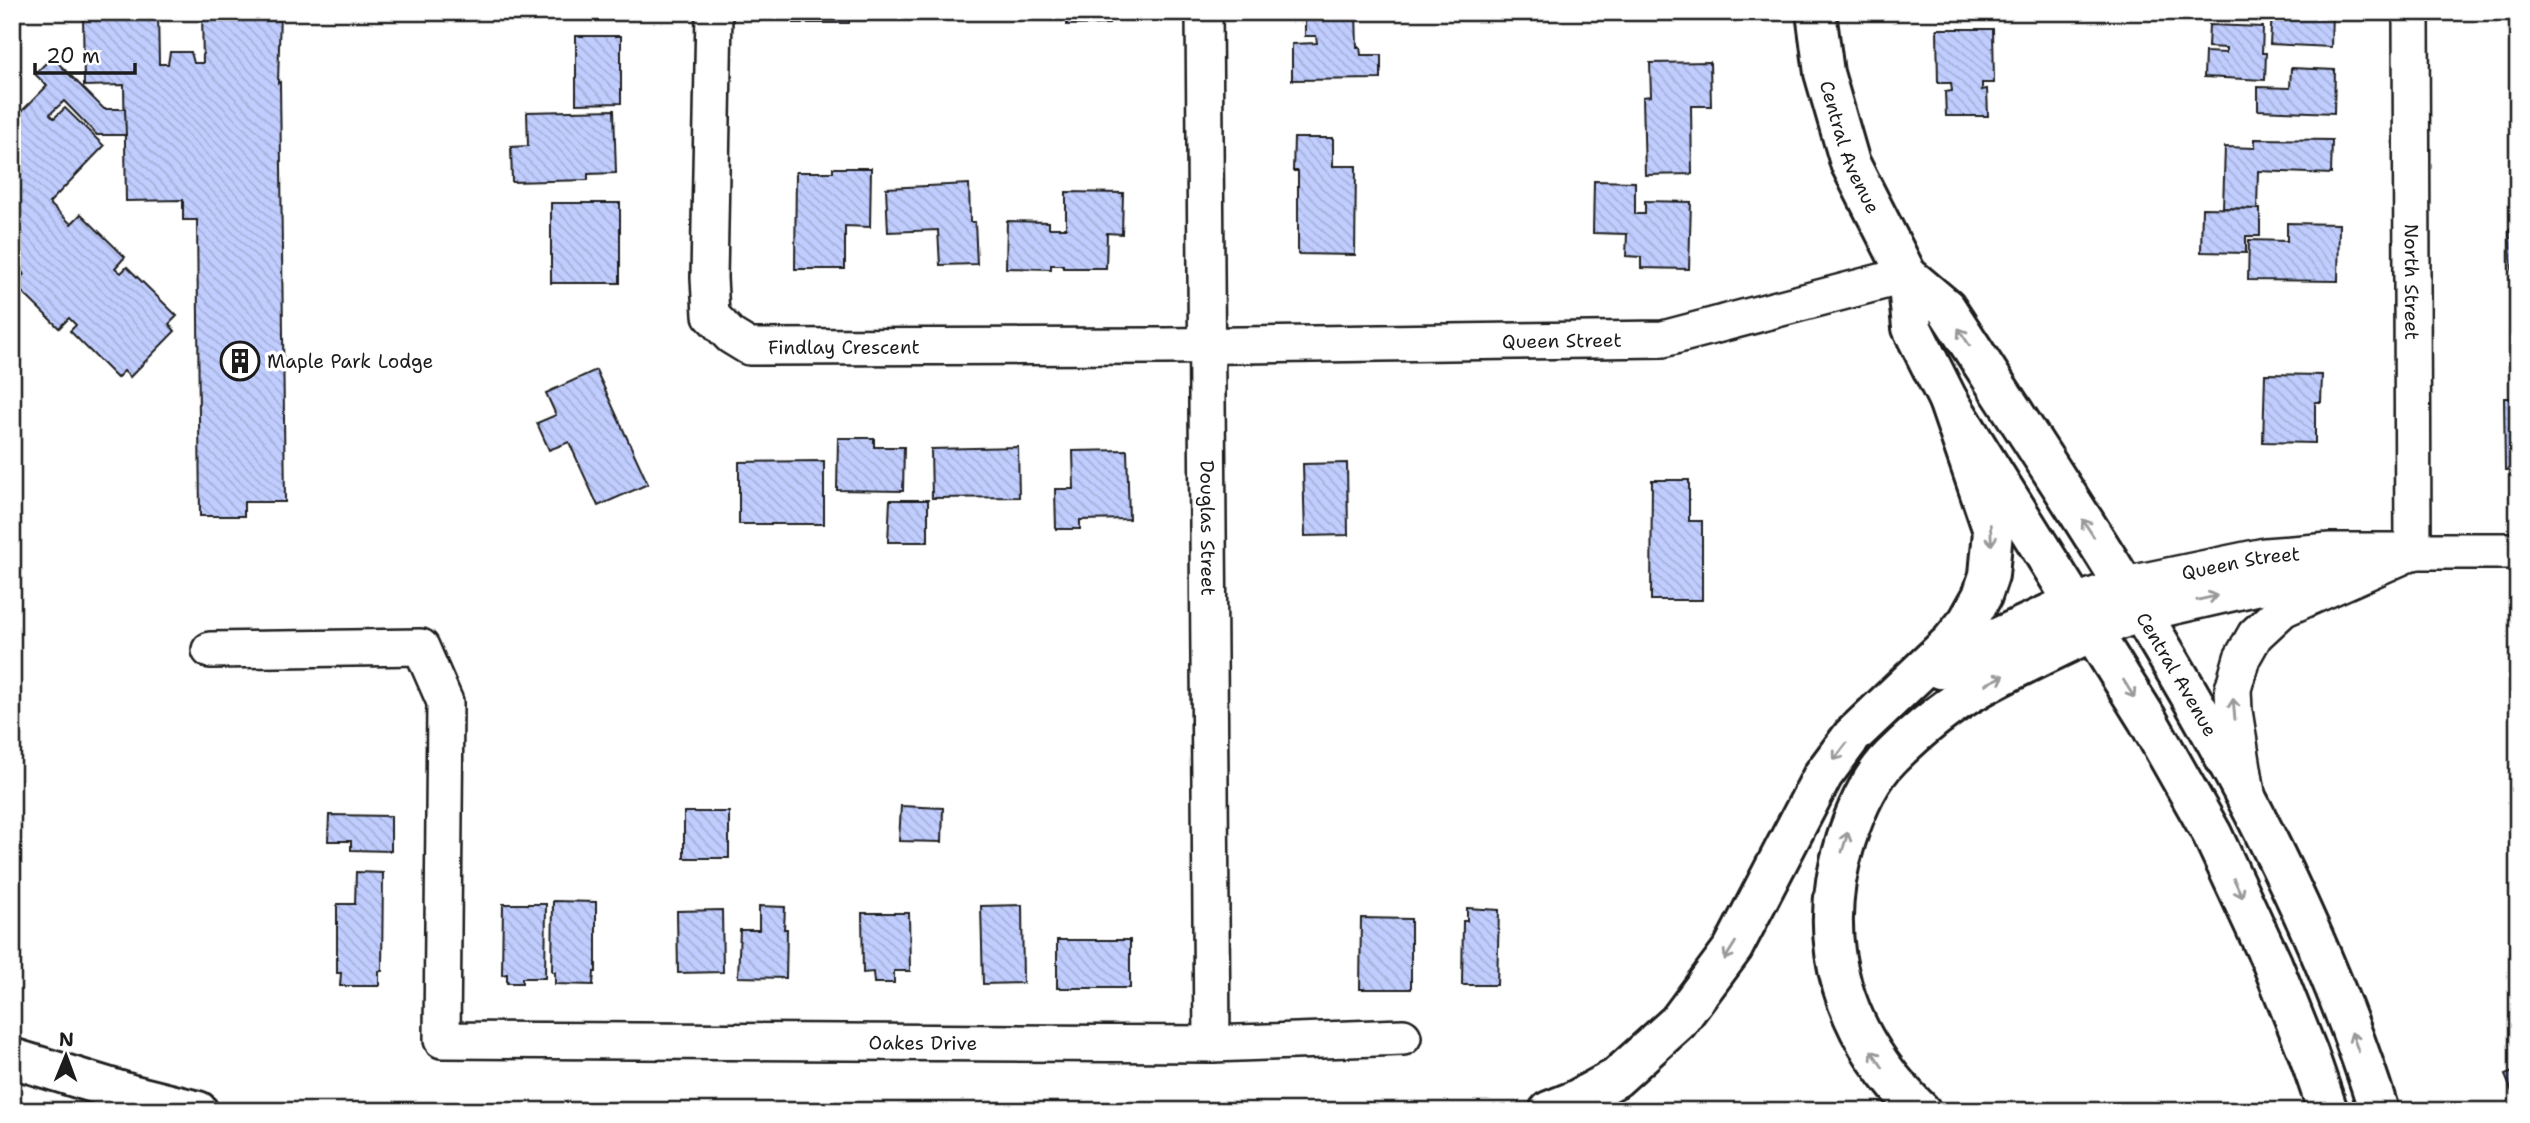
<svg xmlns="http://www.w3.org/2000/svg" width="2530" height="1123" font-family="'Shantell Sans',sans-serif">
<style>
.building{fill:url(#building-back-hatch);stroke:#1c1c1c;stroke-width:2}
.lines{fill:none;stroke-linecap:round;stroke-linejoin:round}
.minor-casing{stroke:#1c1c1c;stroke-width:40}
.secondary-casing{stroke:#1c1c1c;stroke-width:44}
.trunk-casing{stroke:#1c1c1c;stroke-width:44}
.motorway-casing{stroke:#1c1c1c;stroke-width:44}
.minor{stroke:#fff;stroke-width:35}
.secondary{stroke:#fff;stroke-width:38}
.trunk{stroke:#fff;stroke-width:38}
.motorway{stroke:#fff;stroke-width:38}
.oneway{stroke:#999}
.labels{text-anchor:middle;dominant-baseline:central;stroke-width:7;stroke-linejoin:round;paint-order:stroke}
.street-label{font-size:19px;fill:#1c1c1c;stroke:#fff}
.poi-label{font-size:19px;fill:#1c1c1c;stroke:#fff;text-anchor:start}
</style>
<defs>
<pattern id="building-back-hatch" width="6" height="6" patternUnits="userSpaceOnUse" patternTransform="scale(1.75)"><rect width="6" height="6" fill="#c0cdfe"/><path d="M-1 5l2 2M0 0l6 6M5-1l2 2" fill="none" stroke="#a4afd9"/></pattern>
</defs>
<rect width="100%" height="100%" fill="#fff"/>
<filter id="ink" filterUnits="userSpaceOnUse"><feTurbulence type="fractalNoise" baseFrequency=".0143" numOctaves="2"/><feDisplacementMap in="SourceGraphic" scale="14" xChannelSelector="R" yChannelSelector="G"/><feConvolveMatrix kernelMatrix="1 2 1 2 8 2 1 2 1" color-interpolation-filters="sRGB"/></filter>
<g filter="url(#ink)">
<g class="building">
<path d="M 83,12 L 158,12 L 159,64 L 168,64 L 170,52 L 191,52 L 194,63 L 203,63 L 202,12 L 280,12 L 278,83 L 280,82 L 285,502 L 244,502 L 244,516 L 200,516 L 197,220 L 183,220 L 183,200 L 126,201 L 124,85 L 84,86 Z"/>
<rect x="794" y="12" width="55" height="11"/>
<path d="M 1067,12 L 1109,12 L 1109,24 L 1067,25 Z"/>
<path d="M 1310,12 L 1356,12 L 1357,47 L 1360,47 L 1361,55 L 1381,55 L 1381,79 L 1292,80 L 1292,44 L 1317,43 L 1316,36 L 1305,36 L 1305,17 L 1310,17 Z"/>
<path d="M 1945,12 L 1989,12 L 1989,15 L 1945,14 Z"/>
<path d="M 2272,12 L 2332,12 L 2331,47 L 2270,44 Z"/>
<path d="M 2209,25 L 2263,27 L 2262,53 L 2266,53 L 2265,80 L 2204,77 L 2205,52 L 2226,53 L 2226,48 L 2208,47 Z"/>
<path d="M 1937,29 L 1993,29 L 1994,83 L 1982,83 L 1982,90 L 1987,89 L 1988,116 L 1946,116 L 1945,92 L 1952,91 L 1951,83 L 1938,83 Z"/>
<path d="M 576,36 L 621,36 L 621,103 L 576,104 Z"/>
<path d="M 52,57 L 104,109 L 125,109 L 126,135 L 97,135 L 64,101 L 50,114 L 54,118 L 65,108 L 104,146 L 49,203 L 71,224 L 81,214 L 125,257 L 115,268 L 121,273 L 127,267 L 177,316 L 169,324 L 175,331 L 130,377 L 124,371 L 117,378 L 70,331 L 76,325 L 69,318 L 59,328 L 14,284 L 24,274 L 12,263 L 12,115 L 15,118 L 47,86 L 35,74 Z"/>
<path d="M 1710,62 L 1711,106 L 1691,106 L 1692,174 L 1645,175 L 1643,97 L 1651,96 L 1650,63 Z"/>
<rect x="2514" y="65" width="4" height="59"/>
<path d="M 2291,68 L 2335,70 L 2334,113 L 2258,110 L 2258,87 L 2290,88 Z"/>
<path d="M 614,110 L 616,173 L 588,174 L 588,180 L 512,182 L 511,147 L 528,146 L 527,112 Z"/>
<path d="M 1294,138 L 1333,138 L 1333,166 L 1356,166 L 1355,255 L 1298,254 L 1298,171 L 1293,171 Z"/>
<path d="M 2255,139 L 2332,140 L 2331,174 L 2258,171 L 2257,209 L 2223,208 L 2225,147 L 2255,148 Z"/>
<path d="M 833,168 L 871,168 L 870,227 L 845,226 L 845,269 L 795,269 L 796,172 L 833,172 Z"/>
<path d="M 2511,174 L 2518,174 L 2518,203 L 2512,203 Z"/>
<path d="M 1594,181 L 1635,182 L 1635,214 L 1645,214 L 1645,201 L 1691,202 L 1689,269 L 1641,268 L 1641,257 L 1626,256 L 1627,234 L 1593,233 Z"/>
<path d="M 969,184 L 970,222 L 975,222 L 977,264 L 940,265 L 938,230 L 888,232 L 886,188 Z"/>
<path d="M 1066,192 L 1123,193 L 1122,234 L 1107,233 L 1106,268 L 1063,268 L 1063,265 L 1051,265 L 1051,269 L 1006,268 L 1007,221 L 1049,222 L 1049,228 L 1066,228 Z"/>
<rect x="551" y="203" width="69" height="80"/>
<path d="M 2202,208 L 2260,209 L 2260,236 L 2246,236 L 2246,253 L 2201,252 Z"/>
<path d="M 2287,223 L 2339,224 L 2338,281 L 2248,280 L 2249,240 L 2287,241 Z"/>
<path d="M 2509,229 L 2518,229 L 2518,272 L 2512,272 Z"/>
<path d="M 596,370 L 648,484 L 598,506 L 569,442 L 549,450 L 537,423 L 556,415 L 546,393 Z"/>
<path d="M 2265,374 L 2322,375 L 2321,402 L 2315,402 L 2315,443 L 2263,442 Z"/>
<path d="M 2504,398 L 2518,398 L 2518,470 L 2505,470 Z"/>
<path d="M 838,438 L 874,438 L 874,447 L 904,447 L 903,491 L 837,490 Z"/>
<path d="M 1018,447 L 1019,497 L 932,498 L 931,449 Z"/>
<path d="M 1127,450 L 1129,519 L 1080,520 L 1080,529 L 1056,529 L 1055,489 L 1074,489 L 1073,451 Z"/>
<path d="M 824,461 L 824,524 L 739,524 L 739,462 Z"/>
<path d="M 1347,463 L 1348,535 L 1305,536 L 1303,464 Z"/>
<path d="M 1652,480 L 1689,480 L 1689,521 L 1702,521 L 1702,600 L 1651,600 Z"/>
<path d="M 890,500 L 928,500 L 928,542 L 888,542 Z"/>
<path d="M 901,806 L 943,808 L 942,842 L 899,841 Z"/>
<rect x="684" y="812" width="45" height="46"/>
<path d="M 329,815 L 391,816 L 391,851 L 351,850 L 351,841 L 328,841 Z"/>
<path d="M 356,872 L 383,873 L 382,971 L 379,971 L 379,986 L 340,986 L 341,973 L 337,973 L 337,904 L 355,904 Z"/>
<path d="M 553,901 L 596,902 L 596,972 L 594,972 L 593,985 L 555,984 L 555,972 L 552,972 Z"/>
<path d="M 503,904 L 546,904 L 545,978 L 522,978 L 522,983 L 507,983 L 507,974 L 502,975 Z"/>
<path d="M 1022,905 L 1023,983 L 983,984 L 981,906 Z"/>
<path d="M 759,906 L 785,907 L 784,929 L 787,929 L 786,978 L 738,977 L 740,930 L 759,930 Z"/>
<path d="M 1467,908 L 1499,910 L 1497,985 L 1462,985 L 1463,921 L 1467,921 Z"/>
<path d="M 722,910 L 723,972 L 678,973 L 677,911 Z"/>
<path d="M 862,913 L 909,913 L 910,971 L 894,971 L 894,983 L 874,983 L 873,972 L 863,973 Z"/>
<path d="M 1361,918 L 1411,919 L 1411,989 L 1360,989 Z"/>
<rect x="1057" y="940" width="73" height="48"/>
<path d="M 2518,1070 L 2518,1106 L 2505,1075 Z"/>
</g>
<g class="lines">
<defs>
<g id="minor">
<path id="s1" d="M 714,12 L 709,278 L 711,315 L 731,336 L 749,347 L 1165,346 L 1663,339 L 1907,275"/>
<path id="s2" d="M 1204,12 L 1212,1044"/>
<path id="s3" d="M 2411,12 L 2413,552"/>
<path id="s4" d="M 2073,603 L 2125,585 L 2265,556 L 2330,551 L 2518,551"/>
<path d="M 2093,631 L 2140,614 L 2337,569"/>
<path id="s5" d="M 210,650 L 421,647 L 445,702 L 442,1040 L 1212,1044 L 1403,1037"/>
<path d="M 2247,793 L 2234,711 L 2233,689 L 2242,658 L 2255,635 L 2283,609 L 2403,556"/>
</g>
<g id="secondary">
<path id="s6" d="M 1816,12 L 1824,73 L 1850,163 L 1907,275 L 1946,308 C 2111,563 2287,818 2379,1111"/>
<path d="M 1907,275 L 1912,328 L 1948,400 L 2147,719 L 2212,834 L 2272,963 L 2308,1053 L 2328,1111"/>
</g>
<path id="trunk" d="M 1921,1111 C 1844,1037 1813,943 1846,840 C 1855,812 1870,778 1891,757 C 1917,731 1947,706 1979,688 C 2016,667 2055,650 2093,631"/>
<g id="motorway">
<path d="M 1941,669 L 1977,647 L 2073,603"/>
<path d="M 12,1058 L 130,1094 L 198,1111"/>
<path d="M 1549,1111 L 1574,1101 L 1616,1078 L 1678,1022 L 1733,948 L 1823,775 L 1852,736 L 1951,642 L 1968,621 L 1982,596 L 1989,575 L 1993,531 L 1948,400"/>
</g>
</defs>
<use href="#minor" class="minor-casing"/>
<use href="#secondary" class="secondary-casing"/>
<use href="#trunk" class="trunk-casing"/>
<use href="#motorway" class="motorway-casing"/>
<use href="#minor" class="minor"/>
<use href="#secondary" class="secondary"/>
<use href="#trunk" class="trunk"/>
<use href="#motorway" class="motorway"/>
</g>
<defs><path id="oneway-shaft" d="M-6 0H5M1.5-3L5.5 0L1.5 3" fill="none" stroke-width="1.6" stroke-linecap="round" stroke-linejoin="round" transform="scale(1.75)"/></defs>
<g class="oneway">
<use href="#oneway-shaft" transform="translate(1964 337) rotate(-123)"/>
<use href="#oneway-shaft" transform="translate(2088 528) rotate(-123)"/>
<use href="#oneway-shaft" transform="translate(1991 535) rotate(86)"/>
<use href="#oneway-shaft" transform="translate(2207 598) rotate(-13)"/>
<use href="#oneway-shaft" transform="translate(1995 680) rotate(-26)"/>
<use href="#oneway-shaft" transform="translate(2129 689) rotate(58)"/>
<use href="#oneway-shaft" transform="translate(2234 709) rotate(-95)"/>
<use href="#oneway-shaft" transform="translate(1840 752) rotate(127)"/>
<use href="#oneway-shaft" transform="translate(1845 842) rotate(-73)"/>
<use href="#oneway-shaft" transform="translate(2238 888) rotate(65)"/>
<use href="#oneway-shaft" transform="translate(1730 951) rotate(122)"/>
<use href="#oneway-shaft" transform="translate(2355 1042) rotate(-110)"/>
<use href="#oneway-shaft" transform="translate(1877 1059) rotate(-124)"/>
</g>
</g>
<defs>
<symbol id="building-ring" viewBox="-11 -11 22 22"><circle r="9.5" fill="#fff" stroke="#1c1c1c" stroke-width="1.5"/><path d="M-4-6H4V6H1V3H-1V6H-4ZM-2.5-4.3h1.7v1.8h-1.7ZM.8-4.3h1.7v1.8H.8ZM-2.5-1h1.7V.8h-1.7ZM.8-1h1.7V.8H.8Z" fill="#1c1c1c"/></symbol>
</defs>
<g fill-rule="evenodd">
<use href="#building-ring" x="218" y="339" width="44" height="44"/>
</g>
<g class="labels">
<g class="street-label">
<text stroke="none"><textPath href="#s6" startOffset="140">Central Avenue</textPath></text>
<text stroke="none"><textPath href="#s3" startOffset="270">North Street</textPath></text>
<text stroke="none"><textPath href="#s1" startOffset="1166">Queen Street</textPath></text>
<text stroke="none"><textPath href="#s1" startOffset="448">Findlay Crescent</textPath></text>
<text stroke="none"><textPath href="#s2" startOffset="516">Douglas Street</textPath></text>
<text stroke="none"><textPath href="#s4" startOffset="173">Queen Street</textPath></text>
<text stroke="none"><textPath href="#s6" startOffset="765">Central Avenue</textPath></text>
<text stroke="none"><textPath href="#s5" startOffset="1090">Oakes Drive</textPath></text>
</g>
<g class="poi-label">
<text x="267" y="361">Maple Park Lodge</text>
</g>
</g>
<rect width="2530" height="1123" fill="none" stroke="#fff" stroke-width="42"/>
<rect x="21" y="21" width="2488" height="1081" fill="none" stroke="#1c1c1c" stroke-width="2.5" filter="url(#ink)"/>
<g transform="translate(66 1056) rotate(1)" stroke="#ffffff" stroke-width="5" paint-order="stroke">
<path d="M0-5L12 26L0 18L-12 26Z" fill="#1c1c1c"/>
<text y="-10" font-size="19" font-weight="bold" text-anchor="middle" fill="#1c1c1c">N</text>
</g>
<path d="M35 63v10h100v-10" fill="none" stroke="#1c1c1c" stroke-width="3.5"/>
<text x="46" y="63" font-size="21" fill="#1c1c1c" stroke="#ffffff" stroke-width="5" paint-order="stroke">20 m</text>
</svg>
